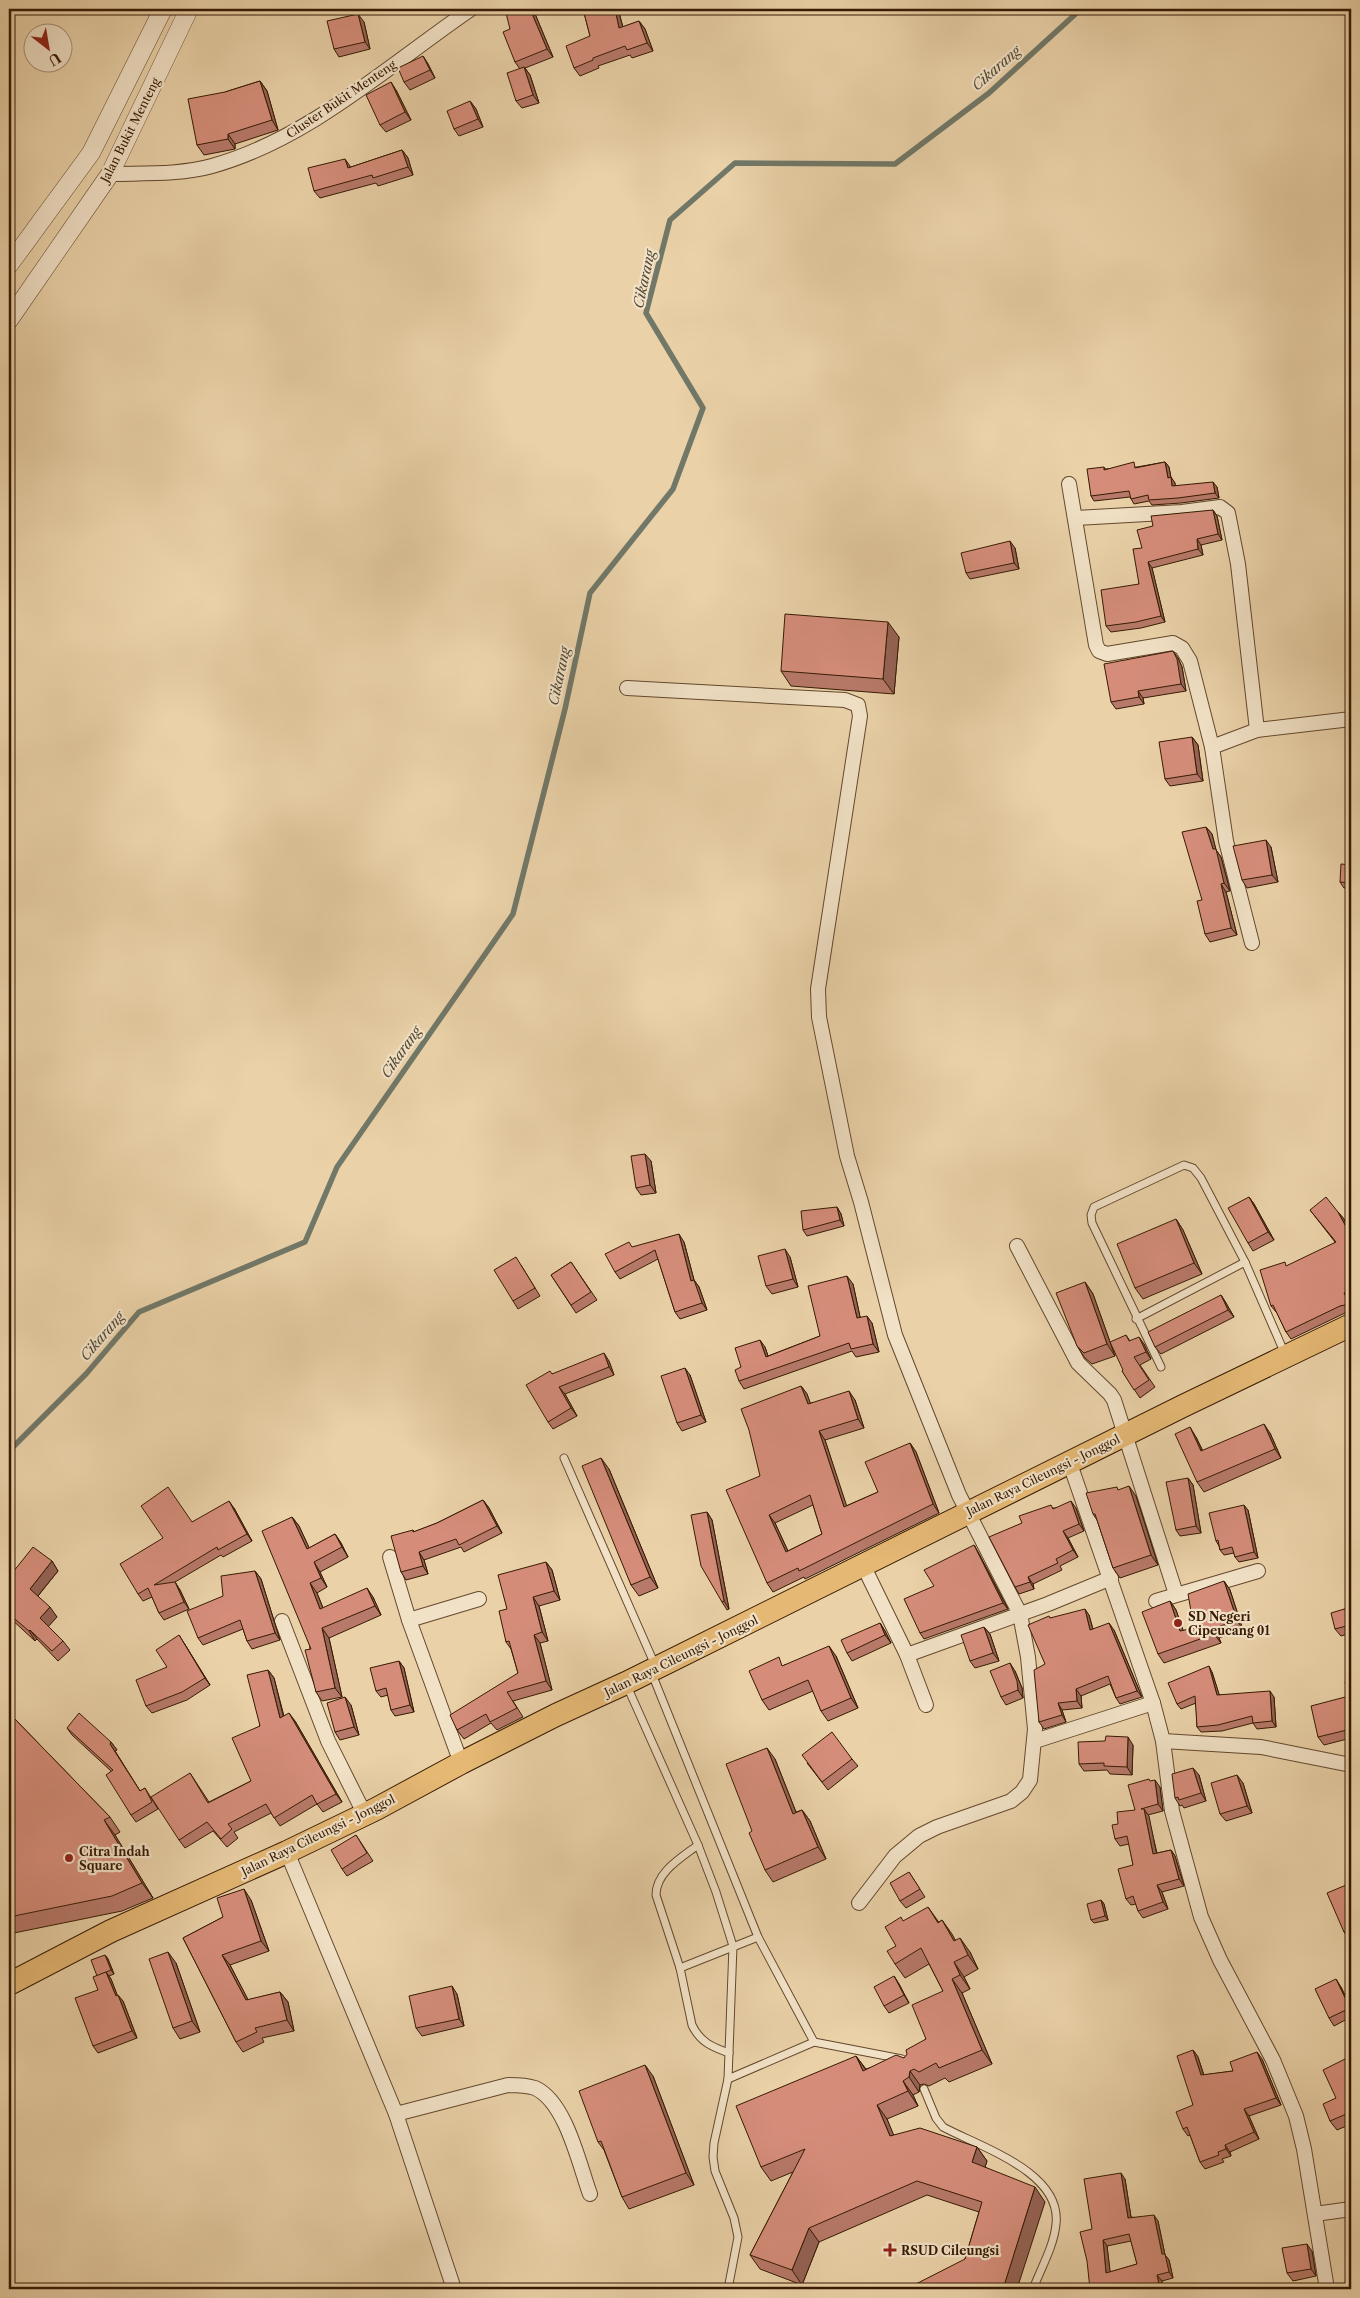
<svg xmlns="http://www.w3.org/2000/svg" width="1360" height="2298" font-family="'Libre Caslon Text',serif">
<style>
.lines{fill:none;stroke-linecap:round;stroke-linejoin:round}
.stream{stroke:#717868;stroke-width:5.5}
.service-casing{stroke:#63482c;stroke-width:9}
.minor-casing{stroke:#63482c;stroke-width:16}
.tertiary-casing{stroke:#63482c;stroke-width:19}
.primary-casing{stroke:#361a03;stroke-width:24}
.service{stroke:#f1e1c6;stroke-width:7}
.minor{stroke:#f1e1c6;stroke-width:14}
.tertiary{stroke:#f1e1c6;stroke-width:18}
.primary{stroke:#e5b874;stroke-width:22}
.wall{fill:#b77969;stroke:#361a03;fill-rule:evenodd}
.shaded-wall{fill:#956355;stroke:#361a03}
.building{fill:#d58d7a;stroke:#361a03;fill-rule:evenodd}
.poi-dot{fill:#8f2418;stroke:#f1e1c6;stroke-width:2}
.labels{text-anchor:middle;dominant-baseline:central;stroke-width:4.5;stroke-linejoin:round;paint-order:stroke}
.street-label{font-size:12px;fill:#361a03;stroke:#f1e1c6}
.poi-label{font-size:12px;font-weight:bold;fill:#361a03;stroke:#f1e1c6;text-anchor:start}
.water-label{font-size:14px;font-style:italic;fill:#534935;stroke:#f1e1c6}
</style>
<rect width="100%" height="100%" fill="#ead1a8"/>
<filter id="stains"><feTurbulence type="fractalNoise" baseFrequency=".004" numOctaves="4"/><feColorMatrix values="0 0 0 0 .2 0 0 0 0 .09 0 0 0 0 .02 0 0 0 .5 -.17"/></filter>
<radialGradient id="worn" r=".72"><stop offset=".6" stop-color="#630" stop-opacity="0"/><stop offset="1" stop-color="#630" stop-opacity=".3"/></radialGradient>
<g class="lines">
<path class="stream" d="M 9,1451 L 86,1374 L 139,1312 L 305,1242 L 337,1167 L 513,914 L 565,709 L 590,593 L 673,489 L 703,408 L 646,313 L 670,220 L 735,163 L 895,164 L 989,93 L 1081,9"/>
<defs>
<g id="service">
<path d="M 1136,1319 L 1245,1262"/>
<path d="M 1161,1367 L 1092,1223 L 1091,1215 L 1094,1207 L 1184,1165 L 1193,1168 L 1201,1178 L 1245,1262 L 1285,1354"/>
<path d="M 564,1458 L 655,1665"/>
<path d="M 652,1674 L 758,1937 L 814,2042 L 728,2079"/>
<path d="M 627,1686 L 698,1845 L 716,1892 L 733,1946 L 728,2079 L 714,2143 L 713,2157 L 715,2171 L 734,2218 L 738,2237 L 728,2289"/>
<path d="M 698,1845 C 681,1858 656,1872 656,1895 L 680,1968 L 692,2025 C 700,2042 712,2047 729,2053"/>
<path d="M 680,1968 L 758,1937"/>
<path d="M 814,2042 L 902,2059"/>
<path d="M 924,2089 L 936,2118 L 943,2127 C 980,2147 1062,2172 1056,2224 C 1054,2246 1041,2268 1033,2289"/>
</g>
<g id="minor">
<path d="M 110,174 C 143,173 180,175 212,166 C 309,139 389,65 471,9"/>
<path d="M 1069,484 L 1096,645 L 1099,651 L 1107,654 L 1173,643 L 1182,648 L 1190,661 L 1212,747"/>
<path d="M 1076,518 L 1182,512 L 1220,507 L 1228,513 L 1238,564 L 1257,730"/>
<path d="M 627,688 L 845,700 L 858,705 L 860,716 L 818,989 L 819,1017 L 847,1156 L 861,1202 L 895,1335 L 959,1495 L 1020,1614 L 1028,1657 L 1035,1729 L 1030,1780 L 1022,1792 L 1011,1801 L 937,1827 L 919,1836 L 895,1856 L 859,1903"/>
<path d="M 1252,943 L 1226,841 L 1212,747 L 1257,730 L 1351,719"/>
<path d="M 1017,1246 L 1078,1363 L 1110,1394 L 1114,1400 L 1176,1594"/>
<path d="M 1070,1464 L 1153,1703 L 1163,1741 L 1172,1811 L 1201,1917 L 1220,1960 L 1273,2060 L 1296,2116 L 1304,2149 L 1327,2289"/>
<path d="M 390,1557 L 409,1620 L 461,1763"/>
<path d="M 863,1565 L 907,1655 L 926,1705"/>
<path d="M 1156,1601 L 1258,1571"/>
<path d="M 409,1620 L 479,1599"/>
<path d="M 282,1621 L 328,1741 L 364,1813"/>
<path d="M 907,1655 L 1048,1604 L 1111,1578"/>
<path d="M 1035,1741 L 1153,1703"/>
<path d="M 1163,1741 L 1261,1747 L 1351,1765"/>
<path d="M 287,1852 L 396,2114 L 454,2289"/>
<path d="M 396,2114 L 508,2085 C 517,2085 526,2085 535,2088 C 566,2102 579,2164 590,2194"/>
<path d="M 1315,2214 L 1351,2209"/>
</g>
<g id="tertiary">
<path d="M 9,265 L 91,153 L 163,9"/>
<path d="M 9,320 L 110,174 L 189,9"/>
</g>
<path id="primary" d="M 9,1984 L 111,1931 L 287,1852 L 376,1809 L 461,1763 L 556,1715 L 626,1683 L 1183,1406 L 1351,1325"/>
</defs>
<use href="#service" class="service-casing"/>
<use href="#minor" class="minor-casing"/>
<use href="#tertiary" class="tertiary-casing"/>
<use href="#primary" class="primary-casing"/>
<use href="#service" class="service"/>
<use href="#minor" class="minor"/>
<use href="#tertiary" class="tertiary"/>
<use href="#primary" class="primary"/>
</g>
<g class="wall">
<path d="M 533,9 L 553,57 L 525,68 L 530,75 L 539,103 L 522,108 L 516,101 L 520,69 L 515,62 L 510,29 Z"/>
<path d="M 583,9 L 618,9 L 623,27 L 639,21 L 645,29 L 653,51 L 632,58 L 630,55 L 598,66 L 599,68 L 580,76 L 574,68 L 590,36 Z"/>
<path d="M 364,22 L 370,49 L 339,57 L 334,49 Z"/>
<path d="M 423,56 L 428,64 L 435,78 L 410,90 L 404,82 Z"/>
<path d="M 260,81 L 267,91 L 278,130 L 235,144 L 235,149 L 204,155 L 197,145 L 225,92 Z"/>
<path d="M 396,90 L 411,120 L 386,132 L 380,125 Z"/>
<path d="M 470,101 L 476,109 L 483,127 L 459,136 L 454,129 Z"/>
<path d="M 402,150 L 408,158 L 413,175 L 378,186 L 376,183 L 320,198 L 314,191 L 351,167 Z"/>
<path d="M 1165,462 L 1169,467 L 1171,478 L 1175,483 L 1175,486 L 1217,487 L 1219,498 L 1181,503 L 1152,505 L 1149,501 L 1134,504 L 1130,497 L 1094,501 L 1091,496 L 1104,467 L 1105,469 L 1137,467 Z"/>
<path d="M 1213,510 L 1217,516 L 1222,540 L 1201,545 L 1203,555 L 1152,568 L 1165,622 L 1141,628 L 1111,632 L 1106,626 L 1139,584 L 1142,548 Z"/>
<path d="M 1015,548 L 1019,569 L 970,579 L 966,573 Z"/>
<path d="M 899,637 L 894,694 L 791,686 L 781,671 Z"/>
<path d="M 1178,658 L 1182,667 L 1186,691 L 1143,698 L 1144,704 L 1116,709 L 1111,702 Z"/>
<path d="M 1192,737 L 1198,745 L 1203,781 L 1170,786 L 1165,779 Z"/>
<path d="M 1206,827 L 1212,834 L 1216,850 L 1221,857 L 1230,891 L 1226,892 L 1237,935 L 1210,942 L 1205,934 L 1202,900 Z"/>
<path d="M 1271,847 L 1278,882 L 1247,888 L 1242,880 Z"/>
<path d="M 1351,865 L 1351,888 L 1344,888 L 1340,882 Z"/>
<path d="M 651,1161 L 656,1193 L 641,1195 L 636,1188 Z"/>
<path d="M 1249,1197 L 1254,1204 L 1274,1240 L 1253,1251 L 1248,1243 Z"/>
<path d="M 837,1207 L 841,1214 L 844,1226 L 807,1236 L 803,1230 Z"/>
<path d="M 1310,1210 L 1338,1212 L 1344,1219 L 1351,1234 L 1351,1299 L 1349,1301 L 1351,1305 L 1351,1312 L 1345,1313 L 1291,1339 L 1286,1332 L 1277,1313 L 1271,1306 L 1335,1242 Z"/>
<path d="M 1176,1219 L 1183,1230 L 1202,1274 L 1143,1299 L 1135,1288 Z"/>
<path d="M 684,1242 L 694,1280 L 699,1287 L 707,1310 L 680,1319 L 675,1312 L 658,1259 L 620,1279 L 615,1272 L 633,1247 Z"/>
<path d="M 790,1257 L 798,1287 L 772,1294 L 766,1286 Z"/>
<path d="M 571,1262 L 597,1300 L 576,1313 L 551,1275 Z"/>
<path d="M 521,1265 L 540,1296 L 518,1309 L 513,1301 Z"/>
<path d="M 1085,1282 L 1093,1294 L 1115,1356 L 1092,1364 L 1085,1358 L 1077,1346 Z"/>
<path d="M 853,1284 L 860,1317 L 872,1323 L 879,1352 L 856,1357 L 852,1351 L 744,1389 L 739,1381 L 741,1367 L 765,1347 L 768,1356 L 820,1336 Z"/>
<path d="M 1221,1295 L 1226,1303 L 1234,1317 L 1161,1354 L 1155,1347 Z"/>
<path d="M 1126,1335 L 1130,1341 L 1144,1344 L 1151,1359 L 1140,1365 L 1155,1387 L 1140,1398 L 1122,1371 L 1123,1370 Z"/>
<path d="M 609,1361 L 614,1375 L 565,1394 L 577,1416 L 553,1429 L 548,1422 L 552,1374 Z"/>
<path d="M 690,1375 L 706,1422 L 682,1431 L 677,1423 Z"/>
<path d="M 801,1386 L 807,1394 L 810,1403 L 855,1400 L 864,1428 L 825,1440 L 846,1506 L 878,1492 L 910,1443 L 916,1452 L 939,1513 L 805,1579 L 804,1577 L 773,1592 L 767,1583 L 760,1476 ZM 813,1505 L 822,1534 L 788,1551 L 775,1523 Z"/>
<path d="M 1270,1433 L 1281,1458 L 1204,1492 L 1197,1482 L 1196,1437 L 1203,1451 Z"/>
<path d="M 609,1469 L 658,1588 L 639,1596 L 631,1585 Z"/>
<path d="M 1188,1478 L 1193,1485 L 1201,1533 L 1180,1536 L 1176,1530 Z"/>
<path d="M 1118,1490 L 1136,1496 L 1158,1565 L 1120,1578 L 1113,1568 L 1097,1520 L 1093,1514 Z"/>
<path d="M 483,1500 L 489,1508 L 502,1533 L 464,1552 L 461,1547 L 424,1560 L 428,1574 L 406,1580 L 401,1572 L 413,1530 L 414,1532 L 437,1523 Z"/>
<path d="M 234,1508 L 252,1541 L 223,1557 L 221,1555 L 175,1582 L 180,1590 L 189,1609 L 164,1620 L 159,1613 L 152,1597 L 143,1601 L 138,1594 L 192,1522 Z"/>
<path d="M 1053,1508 L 1076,1508 L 1084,1531 L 1068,1538 L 1078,1557 L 1060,1566 L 1062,1570 L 1033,1584 L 1034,1589 L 1019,1594 L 1015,1587 L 1022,1523 Z"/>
<path d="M 1248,1510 L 1258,1558 L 1239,1562 L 1235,1557 L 1234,1553 L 1224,1555 L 1220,1550 L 1219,1546 L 1216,1541 Z"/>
<path d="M 707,1512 L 712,1520 L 729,1609 L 727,1610 L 722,1602 Z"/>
<path d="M 292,1517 L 299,1526 L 309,1548 L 335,1534 L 341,1543 L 348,1557 L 320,1572 L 327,1587 L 317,1593 L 323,1608 L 373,1597 L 381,1615 L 329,1638 L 342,1697 L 322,1701 L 316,1692 Z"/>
<path d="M 974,1545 L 978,1552 L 1008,1609 L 924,1639 L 920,1633 L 934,1586 Z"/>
<path d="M 52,1561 L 58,1571 L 38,1596 L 57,1617 L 48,1626 L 63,1641 L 70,1650 L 58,1661 L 37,1639 L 35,1641 L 9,1617 L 9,1577 Z"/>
<path d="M 546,1562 L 552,1570 L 560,1600 L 539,1606 L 548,1641 L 540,1643 L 552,1690 L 513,1701 L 523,1717 L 497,1730 L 491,1723 L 464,1739 L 457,1730 L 518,1673 L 511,1649 L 506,1642 L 507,1609 Z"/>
<path d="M 255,1571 L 261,1579 L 280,1640 L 252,1649 L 247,1641 L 243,1629 L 203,1645 L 198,1638 L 223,1596 Z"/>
<path d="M 1224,1581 L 1230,1590 L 1243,1630 L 1219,1638 L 1221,1643 L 1164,1663 L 1158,1654 L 1170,1601 L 1176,1610 L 1183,1631 L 1194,1628 Z"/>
<path d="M 1351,1607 L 1351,1633 L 1341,1636 L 1335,1629 Z"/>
<path d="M 1089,1615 L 1093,1629 L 1114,1630 L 1142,1697 L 1120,1704 L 1116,1698 L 1110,1684 L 1081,1696 L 1082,1708 L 1062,1710 L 1066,1722 L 1044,1729 L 1039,1722 L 1050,1618 Z"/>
<path d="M 880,1623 L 885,1631 L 891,1643 L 852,1661 L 847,1653 Z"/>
<path d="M 984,1627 L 990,1634 L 999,1661 L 975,1668 L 970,1661 Z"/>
<path d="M 184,1643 L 210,1685 L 187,1700 L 152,1713 L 146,1706 L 167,1667 Z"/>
<path d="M 836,1656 L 858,1708 L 828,1721 L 821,1711 L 813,1691 L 769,1710 L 762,1700 L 784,1665 Z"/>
<path d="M 399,1661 L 404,1668 L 414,1712 L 395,1716 L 391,1710 L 388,1695 L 381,1697 L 376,1691 Z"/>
<path d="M 268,1670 L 274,1678 L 284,1716 L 295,1721 L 342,1802 L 323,1812 L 317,1804 L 280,1826 L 271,1813 L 234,1832 L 238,1838 L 227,1847 L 213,1831 L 185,1848 L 179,1840 L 190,1773 L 209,1802 L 251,1781 Z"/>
<path d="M 1015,1671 L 1022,1688 L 1023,1698 L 1006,1705 L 1001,1697 Z"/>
<path d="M 1212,1672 L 1219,1695 L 1274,1697 L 1276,1727 L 1257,1729 L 1253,1723 L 1222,1731 L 1201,1732 L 1197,1727 L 1196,1703 L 1181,1709 L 1177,1704 Z"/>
<path d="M 1351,1680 L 1351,1738 L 1324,1745 L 1318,1737 L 1349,1696 Z"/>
<path d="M 351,1705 L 359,1735 L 340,1740 L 335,1732 Z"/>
<path d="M 9,1713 L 110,1817 L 120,1832 L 115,1835 L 153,1898 L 122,1911 L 9,1934 Z"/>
<path d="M 67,1728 L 111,1742 L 117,1750 L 115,1751 L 140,1791 L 145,1788 L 158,1809 L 136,1822 L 131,1815 L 111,1771 L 72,1735 Z"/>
<path d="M 1133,1745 L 1132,1775 L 1110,1774 L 1107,1770 L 1084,1771 L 1079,1764 Z"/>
<path d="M 775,1759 L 796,1812 L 802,1810 L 810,1821 L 826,1859 L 773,1882 L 765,1870 Z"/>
<path d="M 852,1759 L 858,1766 L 828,1790 L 807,1763 Z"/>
<path d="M 1199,1775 L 1206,1801 L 1184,1808 L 1182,1805 L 1180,1806 L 1175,1798 Z"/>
<path d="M 1151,1781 L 1160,1787 L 1163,1811 L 1148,1815 L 1157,1853 L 1171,1850 L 1175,1856 L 1184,1886 L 1162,1892 L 1168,1909 L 1143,1918 L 1138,1911 L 1136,1904 L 1131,1905 L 1126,1899 L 1133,1865 L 1129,1844 L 1120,1846 L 1115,1839 L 1118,1824 L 1135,1810 Z"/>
<path d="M 1243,1783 L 1252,1813 L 1226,1821 L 1220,1814 Z"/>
<path d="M 356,1835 L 373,1861 L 347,1876 L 342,1869 Z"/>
<path d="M 909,1872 L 925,1897 L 906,1908 L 900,1901 Z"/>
<path d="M 1351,1883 L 1351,1942 L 1344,1932 Z"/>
<path d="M 251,1900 L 269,1951 L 230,1965 L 248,2000 L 280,1992 L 288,2002 L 294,2031 L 262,2038 L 264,2042 L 243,2052 L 236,2042 L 183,1938 L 223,1917 Z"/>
<path d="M 1101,1900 L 1104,1904 L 1108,1920 L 1094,1923 L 1091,1920 Z"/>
<path d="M 942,1920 L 955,1940 L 970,1952 L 978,1969 L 964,1977 L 970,1989 L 962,1993 L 992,2064 L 949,2082 L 945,2078 L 929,2086 L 924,2084 L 920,2085 L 919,2092 L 913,2095 L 918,2106 L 887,2119 L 893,2135 L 977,2147 L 987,2161 L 985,2167 L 1045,2202 L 965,2259 L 979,2212 L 927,2195 L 819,2242 L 802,2285 L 760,2269 L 750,2255 L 793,2172 L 771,2181 L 761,2167 L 856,2056 L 866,2069 L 904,2058 L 926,2039 L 943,1991 L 929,1964 L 905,1978 L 895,1964 L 896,1946 L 904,1921 L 939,1922 Z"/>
<path d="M 105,1955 L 108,1959 L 114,1974 L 109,1976 L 111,1979 L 117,1995 L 123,2001 L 137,2038 L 98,2053 L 93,2046 L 98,1990 L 97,1976 Z"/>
<path d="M 176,1963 L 200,2032 L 180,2039 L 173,2028 Z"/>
<path d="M 894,1976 L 899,1984 L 909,2003 L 889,2013 L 884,2006 Z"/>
<path d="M 1341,1987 L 1351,2008 L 1351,2017 L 1334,2026 L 1329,2018 Z"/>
<path d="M 457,1994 L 464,2026 L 422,2036 L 416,2028 Z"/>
<path d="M 1193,2050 L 1198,2057 L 1204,2075 L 1233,2071 L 1262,2059 L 1281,2105 L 1249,2116 L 1259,2139 L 1230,2152 L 1231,2156 L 1222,2159 L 1224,2162 L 1205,2169 L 1200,2162 L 1190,2135 L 1188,2136 L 1183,2129 L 1193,2105 Z"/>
<path d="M 1351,2056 L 1351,2124 L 1337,2130 L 1330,2121 L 1336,2098 Z"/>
<path d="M 653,2076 L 694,2185 L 629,2209 L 622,2197 L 604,2150 L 598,2142 Z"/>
<path d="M 1125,2179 L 1131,2217 L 1158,2221 L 1165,2255 L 1169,2260 L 1173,2278 L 1162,2281 L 1163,2289 L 1090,2289 L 1092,2229 ZM 1131,2241 L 1137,2264 L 1110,2272 L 1107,2246 Z"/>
<path d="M 1312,2251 L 1316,2276 L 1293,2281 L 1287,2273 Z"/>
</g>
<g class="shaded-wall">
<path d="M 530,9 L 533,9 L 553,57 L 547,49 Z"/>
<path d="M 615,9 L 618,9 L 625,36 L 619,28 Z"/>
<path d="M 358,14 L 364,22 L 370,49 L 365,42 Z"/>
<path d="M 639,21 L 645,29 L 653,51 L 647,43 Z"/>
<path d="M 423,56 L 428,64 L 435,78 L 430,70 Z"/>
<path d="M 524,67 L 530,75 L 539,103 L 533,95 Z"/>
<path d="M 260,81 L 267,91 L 278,130 L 272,120 Z"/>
<path d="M 391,82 L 396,90 L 411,120 L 405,112 Z"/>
<path d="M 470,101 L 476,109 L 483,127 L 478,119 Z"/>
<path d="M 228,134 L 235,144 L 235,149 L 228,139 Z"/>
<path d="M 402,150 L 408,158 L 413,175 L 408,167 Z"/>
<path d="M 345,159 L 350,166 L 353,176 L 348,168 Z"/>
<path d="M 1165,462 L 1169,467 L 1172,483 L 1168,478 Z"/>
<path d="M 1171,477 L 1175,483 L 1176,491 L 1172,486 Z"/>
<path d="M 1213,482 L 1217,487 L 1219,498 L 1215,493 Z"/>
<path d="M 1213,510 L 1217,516 L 1222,540 L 1218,534 Z"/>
<path d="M 1197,539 L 1201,545 L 1203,555 L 1198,549 Z"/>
<path d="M 1010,541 L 1015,548 L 1019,569 L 1014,563 Z"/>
<path d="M 1148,562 L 1152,568 L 1165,622 L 1161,616 Z"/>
<path d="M 888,622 L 899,637 L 894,694 L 883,679 Z"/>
<path d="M 1173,651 L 1178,658 L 1182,667 L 1186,691 L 1181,684 Z"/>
<path d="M 1138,691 L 1143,698 L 1144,704 L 1139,697 Z"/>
<path d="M 1192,737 L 1198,745 L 1203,781 L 1197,774 Z"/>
<path d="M 1206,827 L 1212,834 L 1216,850 L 1221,857 L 1230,891 L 1224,883 L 1213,849 Z"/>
<path d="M 1266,840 L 1271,847 L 1278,882 L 1272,875 Z"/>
<path d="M 1221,884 L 1226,892 L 1237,935 L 1231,928 Z"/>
<path d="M 645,1154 L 651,1161 L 656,1193 L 650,1185 Z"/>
<path d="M 1249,1197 L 1254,1204 L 1274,1240 L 1268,1232 Z"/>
<path d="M 837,1207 L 841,1214 L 844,1226 L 840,1220 Z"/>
<path d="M 1338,1212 L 1344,1219 L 1351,1234 L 1351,1236 Z"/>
<path d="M 1176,1219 L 1183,1230 L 1202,1274 L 1194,1263 Z"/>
<path d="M 679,1234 L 684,1242 L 694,1280 L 699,1287 L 707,1310 L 702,1303 L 691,1281 Z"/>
<path d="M 785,1249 L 790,1257 L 798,1287 L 793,1279 Z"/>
<path d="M 847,1276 L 853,1284 L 862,1326 L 857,1318 Z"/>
<path d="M 1085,1282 L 1093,1294 L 1115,1356 L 1107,1344 Z"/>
<path d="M 1221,1295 L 1226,1303 L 1234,1317 L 1228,1310 Z"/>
<path d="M 867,1316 L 872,1323 L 879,1352 L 873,1344 Z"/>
<path d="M 1139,1337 L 1144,1344 L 1151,1359 L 1146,1352 Z"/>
<path d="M 760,1340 L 765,1347 L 771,1365 L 766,1357 Z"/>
<path d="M 604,1353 L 609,1361 L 614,1375 L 609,1367 Z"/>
<path d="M 685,1368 L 690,1375 L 706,1422 L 701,1415 Z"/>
<path d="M 801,1386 L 807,1394 L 814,1413 L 808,1404 Z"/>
<path d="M 559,1387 L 565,1394 L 577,1416 L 571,1408 Z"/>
<path d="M 849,1391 L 855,1400 L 864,1428 L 858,1419 Z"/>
<path d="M 1264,1424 L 1270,1433 L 1281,1458 L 1275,1449 Z"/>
<path d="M 1190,1427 L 1196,1437 L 1207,1461 L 1201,1451 Z"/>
<path d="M 819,1431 L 825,1440 L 850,1516 L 844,1507 Z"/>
<path d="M 910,1443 L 916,1452 L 939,1513 L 933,1504 Z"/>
<path d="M 601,1458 L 609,1469 L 658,1588 L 650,1577 Z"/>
<path d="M 1188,1478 L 1193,1485 L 1201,1533 L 1196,1526 Z"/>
<path d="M 1129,1486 L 1136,1496 L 1158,1565 L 1151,1555 Z"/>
<path d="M 483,1500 L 489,1508 L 502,1533 L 497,1526 Z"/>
<path d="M 229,1501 L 234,1508 L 252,1541 L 247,1534 Z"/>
<path d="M 1071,1501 L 1076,1508 L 1084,1531 L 1079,1524 Z"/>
<path d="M 1244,1505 L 1248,1510 L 1258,1558 L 1254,1552 Z"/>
<path d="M 707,1512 L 712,1520 L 729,1609 L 724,1601 Z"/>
<path d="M 769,1515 L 775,1523 L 792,1560 L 786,1552 Z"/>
<path d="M 292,1517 L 299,1526 L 314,1558 L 307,1549 Z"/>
<path d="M 1063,1531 L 1068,1538 L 1078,1557 L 1073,1550 Z"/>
<path d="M 335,1534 L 341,1543 L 348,1557 L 342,1547 Z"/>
<path d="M 974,1545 L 978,1552 L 1008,1609 L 1003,1603 Z"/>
<path d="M 419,1552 L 424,1560 L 428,1574 L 423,1566 Z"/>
<path d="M 52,1561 L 58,1571 L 36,1598 L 30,1589 Z"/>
<path d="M 314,1562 L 320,1572 L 327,1587 L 321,1578 Z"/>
<path d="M 546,1562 L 552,1570 L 560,1600 L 554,1591 Z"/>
<path d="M 255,1571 L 261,1579 L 280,1640 L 275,1633 Z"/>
<path d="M 1028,1577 L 1033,1584 L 1034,1589 L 1030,1582 Z"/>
<path d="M 1224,1581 L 1230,1590 L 1243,1630 L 1237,1620 Z"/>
<path d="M 175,1582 L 180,1590 L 189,1609 L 184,1602 Z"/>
<path d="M 310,1583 L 317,1593 L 327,1618 L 320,1609 Z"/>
<path d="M 367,1588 L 373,1597 L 381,1615 L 375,1606 Z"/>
<path d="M 533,1597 L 539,1606 L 548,1641 L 542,1632 Z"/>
<path d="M 1170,1601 L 1176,1610 L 1187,1641 L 1180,1631 Z"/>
<path d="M 50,1607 L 57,1617 L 47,1628 L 40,1618 Z"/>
<path d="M 1085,1609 L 1089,1615 L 1095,1637 L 1090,1630 Z"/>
<path d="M 880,1623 L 885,1631 L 891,1643 L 885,1635 Z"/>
<path d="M 1109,1623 L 1114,1630 L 1142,1697 L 1137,1691 Z"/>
<path d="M 984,1627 L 990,1634 L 999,1661 L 993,1653 Z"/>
<path d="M 322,1628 L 329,1638 L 342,1697 L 335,1688 Z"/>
<path d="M 1212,1629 L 1219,1638 L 1221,1643 L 1214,1634 Z"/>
<path d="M 30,1630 L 37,1639 L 35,1641 L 29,1631 Z"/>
<path d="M 179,1635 L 184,1643 L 210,1685 L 205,1678 Z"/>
<path d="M 534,1635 L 540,1643 L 552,1690 L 546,1681 Z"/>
<path d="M 829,1646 L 836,1656 L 858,1708 L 851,1698 Z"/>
<path d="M 399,1661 L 404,1668 L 414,1712 L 410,1705 Z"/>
<path d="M 1010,1663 L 1015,1671 L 1022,1688 L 1023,1698 L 1018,1690 Z"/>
<path d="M 1209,1666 L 1212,1672 L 1221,1700 L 1217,1695 Z"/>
<path d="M 268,1670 L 274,1678 L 286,1727 L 280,1718 Z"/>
<path d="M 1076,1689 L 1081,1696 L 1082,1708 L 1077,1701 Z"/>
<path d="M 1270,1691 L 1274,1697 L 1276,1727 L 1272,1721 Z"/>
<path d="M 345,1697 L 351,1705 L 359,1735 L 354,1727 Z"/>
<path d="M 1058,1703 L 1062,1710 L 1066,1722 L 1062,1715 Z"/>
<path d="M 289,1713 L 295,1721 L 342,1802 L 336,1794 Z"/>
<path d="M 1128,1737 L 1133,1745 L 1132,1775 L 1127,1767 Z"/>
<path d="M 111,1742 L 117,1750 L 115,1751 L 145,1799 L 110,1744 Z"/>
<path d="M 767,1748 L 775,1759 L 801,1825 L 793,1814 Z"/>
<path d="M 1193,1768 L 1199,1775 L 1206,1801 L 1201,1793 Z"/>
<path d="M 1237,1775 L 1243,1783 L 1252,1813 L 1247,1806 Z"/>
<path d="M 1155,1780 L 1160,1787 L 1163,1811 L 1158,1804 Z"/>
<path d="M 1144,1809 L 1149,1816 L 1158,1861 L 1153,1854 Z"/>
<path d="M 802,1810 L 810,1821 L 826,1859 L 818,1847 Z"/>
<path d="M 104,1820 L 115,1835 L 153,1898 L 142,1883 Z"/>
<path d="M 1171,1850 L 1175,1856 L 1184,1886 L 1179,1879 Z"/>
<path d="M 1157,1885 L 1162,1892 L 1168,1909 L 1163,1902 Z"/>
<path d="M 244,1889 L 251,1900 L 269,1951 L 261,1941 Z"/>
<path d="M 1101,1900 L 1104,1904 L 1108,1920 L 1105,1916 Z"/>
<path d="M 928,1907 L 938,1921 L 948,1937 L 938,1923 Z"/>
<path d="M 942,1920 L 952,1934 L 964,1956 L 954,1941 Z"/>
<path d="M 960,1938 L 970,1952 L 978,1969 L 968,1955 Z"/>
<path d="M 168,1952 L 176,1963 L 200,2032 L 192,2021 Z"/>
<path d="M 105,1955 L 108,1959 L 114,1974 L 111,1970 Z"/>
<path d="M 222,1955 L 230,1965 L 254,2011 L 246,2000 Z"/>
<path d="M 954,1962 L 964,1977 L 970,1989 L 960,1975 Z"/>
<path d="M 106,1972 L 111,1979 L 120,2002 L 116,1996 Z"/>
<path d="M 894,1976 L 899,1984 L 909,2003 L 904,1995 Z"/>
<path d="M 952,1979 L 962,1993 L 992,2064 L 982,2050 Z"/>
<path d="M 1336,1979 L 1341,1987 L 1351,2008 L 1351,2010 Z"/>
<path d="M 452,1986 L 457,1994 L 464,2026 L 459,2019 Z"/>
<path d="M 280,1992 L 288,2002 L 294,2031 L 287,2020 Z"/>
<path d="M 118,1995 L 123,2001 L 137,2038 L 132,2031 Z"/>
<path d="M 1193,2050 L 1198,2057 L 1206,2083 L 1201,2075 Z"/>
<path d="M 1257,2052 L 1262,2059 L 1281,2105 L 1276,2098 Z"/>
<path d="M 856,2056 L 866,2070 L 863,2071 Z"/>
<path d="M 645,2065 L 653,2076 L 694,2185 L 686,2173 Z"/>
<path d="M 910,2071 L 920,2085 L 919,2092 L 909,2077 Z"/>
<path d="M 903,2081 L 913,2095 L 918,2106 L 908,2091 Z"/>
<path d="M 877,2105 L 887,2119 L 900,2150 L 890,2136 Z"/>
<path d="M 1244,2109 L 1249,2116 L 1259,2139 L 1254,2132 Z"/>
<path d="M 1225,2145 L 1230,2152 L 1231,2156 L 1226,2149 Z"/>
<path d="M 977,2147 L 987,2161 L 982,2176 L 972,2162 Z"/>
<path d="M 1121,2173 L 1125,2179 L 1132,2224 L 1128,2218 Z"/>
<path d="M 1035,2187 L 1045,2202 L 1017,2289 L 1003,2289 Z"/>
<path d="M 1154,2215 L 1158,2221 L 1165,2255 L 1169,2260 L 1173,2278 L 1169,2272 L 1162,2254 Z"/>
<path d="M 809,2228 L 819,2242 L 802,2285 L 792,2270 Z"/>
<path d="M 1103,2240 L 1107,2246 L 1111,2279 L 1106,2273 Z"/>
<path d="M 1307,2244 L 1312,2251 L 1316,2276 L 1311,2269 Z"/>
<path d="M 1157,2275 L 1162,2281 L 1163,2289 L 1160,2289 Z"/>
</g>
<g class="building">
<path d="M 505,9 L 530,9 L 547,49 L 515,62 L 503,32 L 510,29 Z"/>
<path d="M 583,9 L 615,9 L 619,28 L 639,21 L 647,43 L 627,50 L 625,46 L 593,58 L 593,60 L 574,68 L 566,46 L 590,36 Z"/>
<path d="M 358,14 L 365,42 L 334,49 L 327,21 Z"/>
<path d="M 423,56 L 430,70 L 404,82 L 398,68 Z"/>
<path d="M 524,67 L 533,95 L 516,101 L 507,73 Z"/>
<path d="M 260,81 L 272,120 L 228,134 L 228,139 L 197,145 L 188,99 L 225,92 Z"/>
<path d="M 391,82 L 405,112 L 380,125 L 366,95 Z"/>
<path d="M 470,101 L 478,119 L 454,129 L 447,111 Z"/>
<path d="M 402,150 L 408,167 L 373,178 L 372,175 L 314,191 L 308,168 L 345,159 L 348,168 Z"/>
<path d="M 1134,462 L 1135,468 L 1165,462 L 1168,478 L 1171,477 L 1172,486 L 1213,482 L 1215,493 L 1178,498 L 1149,500 L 1148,495 L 1131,499 L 1129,491 L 1091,496 L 1087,469 L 1104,467 L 1104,470 Z"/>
<path d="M 1213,510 L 1218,534 L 1197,539 L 1198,549 L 1148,562 L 1161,616 L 1136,622 L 1106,626 L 1101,590 L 1139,584 L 1133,549 L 1142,548 L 1137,530 L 1153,526 L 1151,516 Z"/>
<path d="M 1010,541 L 1014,563 L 966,573 L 961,553 Z"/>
<path d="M 785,614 L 888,622 L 883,679 L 781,671 Z"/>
<path d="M 1173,651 L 1177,659 L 1181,684 L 1138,691 L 1139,697 L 1111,702 L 1104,664 Z"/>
<path d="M 1192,737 L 1197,774 L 1165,779 L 1159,742 Z"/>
<path d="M 1206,827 L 1213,849 L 1216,849 L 1224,883 L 1221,884 L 1231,928 L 1205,934 L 1197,901 L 1202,900 L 1182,832 Z"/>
<path d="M 1266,840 L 1272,875 L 1242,880 L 1233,846 Z"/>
<path d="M 1341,864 L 1351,865 L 1351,883 L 1340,882 Z"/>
<path d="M 645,1154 L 650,1185 L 636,1188 L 631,1156 Z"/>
<path d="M 1249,1197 L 1268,1232 L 1248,1243 L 1228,1208 Z"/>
<path d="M 1326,1197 L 1338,1212 L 1350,1234 L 1348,1235 L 1351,1241 L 1351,1289 L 1344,1293 L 1350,1304 L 1340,1306 L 1286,1332 L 1273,1305 L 1271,1306 L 1260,1270 L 1285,1262 L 1286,1266 L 1336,1242 L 1310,1210 Z"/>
<path d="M 837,1207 L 840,1220 L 803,1230 L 801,1211 Z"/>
<path d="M 1176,1219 L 1194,1263 L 1135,1288 L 1117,1244 Z"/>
<path d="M 679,1234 L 691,1281 L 694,1280 L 702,1303 L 675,1312 L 655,1250 L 615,1272 L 605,1254 L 629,1242 L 632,1247 Z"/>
<path d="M 785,1249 L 793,1279 L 766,1286 L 758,1256 Z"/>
<path d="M 516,1257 L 535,1288 L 513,1301 L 494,1270 Z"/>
<path d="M 571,1262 L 591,1292 L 571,1305 L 551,1275 Z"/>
<path d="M 847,1276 L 857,1318 L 867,1316 L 873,1344 L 851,1349 L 849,1343 L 739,1381 L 735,1370 L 741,1367 L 735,1348 L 760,1340 L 766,1357 L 820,1336 L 808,1286 Z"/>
<path d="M 1085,1282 L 1107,1344 L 1084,1353 L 1077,1346 L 1056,1293 Z"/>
<path d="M 1221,1295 L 1228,1310 L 1155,1347 L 1148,1332 Z"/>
<path d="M 1126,1335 L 1129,1341 L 1139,1337 L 1146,1352 L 1134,1357 L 1149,1380 L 1134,1390 L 1122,1371 L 1123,1370 L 1110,1342 Z"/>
<path d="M 604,1353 L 609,1367 L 559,1387 L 571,1408 L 548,1422 L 526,1385 L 550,1371 L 552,1374 Z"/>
<path d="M 685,1368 L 701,1415 L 677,1423 L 661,1376 Z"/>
<path d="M 801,1386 L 808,1404 L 849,1391 L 858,1419 L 819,1431 L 844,1507 L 878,1492 L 865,1462 L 910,1443 L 933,1504 L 799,1571 L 798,1568 L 767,1583 L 726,1490 L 760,1476 L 749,1430 L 741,1409 ZM 810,1495 L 822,1534 L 786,1552 L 769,1515 Z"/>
<path d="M 1264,1424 L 1275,1449 L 1197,1482 L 1175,1434 L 1190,1427 L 1201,1451 Z"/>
<path d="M 601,1458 L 650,1577 L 631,1585 L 582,1466 Z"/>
<path d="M 1188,1478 L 1196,1526 L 1176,1530 L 1166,1482 Z"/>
<path d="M 1129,1486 L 1151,1555 L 1113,1568 L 1095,1514 L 1093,1514 L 1086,1493 L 1117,1487 L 1118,1490 Z"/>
<path d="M 168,1487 L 192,1522 L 229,1501 L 247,1534 L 218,1550 L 217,1547 L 154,1585 L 175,1582 L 184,1602 L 159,1613 L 148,1588 L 138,1594 L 120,1564 L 163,1538 L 141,1506 Z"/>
<path d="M 483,1500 L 497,1526 L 459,1545 L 456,1539 L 419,1552 L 423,1566 L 401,1572 L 391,1536 L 413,1530 L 413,1532 L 437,1523 Z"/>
<path d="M 1071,1501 L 1079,1524 L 1063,1531 L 1073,1550 L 1056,1559 L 1058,1563 L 1028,1577 L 1030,1582 L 1015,1587 L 989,1537 L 1022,1523 L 1019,1516 L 1051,1505 L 1053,1509 Z"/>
<path d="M 1244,1505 L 1254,1552 L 1235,1557 L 1232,1547 L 1220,1550 L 1218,1540 L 1216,1541 L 1209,1513 Z"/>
<path d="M 707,1512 L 724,1601 L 722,1602 L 701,1566 L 691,1515 Z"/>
<path d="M 292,1517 L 307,1549 L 335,1534 L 342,1547 L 314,1562 L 321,1578 L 310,1583 L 320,1609 L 367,1588 L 375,1606 L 322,1628 L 335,1688 L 316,1692 L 305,1650 L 311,1649 L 262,1531 Z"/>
<path d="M 974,1545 L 1003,1603 L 920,1633 L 904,1599 L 934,1586 L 924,1570 Z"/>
<path d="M 33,1547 L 52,1561 L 30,1589 L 50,1607 L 40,1618 L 63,1641 L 52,1651 L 30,1630 L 29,1631 L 9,1614 L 9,1577 Z"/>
<path d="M 546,1562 L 554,1591 L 533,1597 L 542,1632 L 534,1635 L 546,1681 L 507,1692 L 517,1708 L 490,1722 L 486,1714 L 457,1730 L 450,1715 L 518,1673 L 509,1641 L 506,1642 L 499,1611 L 507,1609 L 498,1575 Z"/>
<path d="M 255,1571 L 275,1633 L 247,1641 L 240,1620 L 198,1638 L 187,1611 L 223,1596 L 221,1576 Z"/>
<path d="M 1224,1581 L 1237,1620 L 1212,1629 L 1214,1634 L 1158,1654 L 1142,1612 L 1170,1601 L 1180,1631 L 1194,1628 L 1188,1594 Z"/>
<path d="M 1351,1607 L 1351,1627 L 1350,1625 L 1335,1629 L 1331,1613 Z"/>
<path d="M 1085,1609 L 1090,1630 L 1109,1623 L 1137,1691 L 1116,1698 L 1108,1676 L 1076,1689 L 1077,1701 L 1058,1703 L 1062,1715 L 1039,1722 L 1034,1670 L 1045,1664 L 1028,1625 L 1049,1616 L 1050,1618 Z"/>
<path d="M 880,1623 L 885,1635 L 847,1653 L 841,1640 Z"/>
<path d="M 984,1627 L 993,1653 L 970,1661 L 961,1635 Z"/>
<path d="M 179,1635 L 205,1678 L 182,1692 L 146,1706 L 136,1680 L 167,1667 L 156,1650 Z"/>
<path d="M 829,1646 L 851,1698 L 821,1711 L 808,1680 L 762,1700 L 749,1671 L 779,1657 L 782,1666 Z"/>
<path d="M 399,1661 L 410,1705 L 391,1710 L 386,1688 L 376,1691 L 370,1668 Z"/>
<path d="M 1010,1663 L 1017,1681 L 1018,1690 L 1001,1697 L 990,1671 Z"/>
<path d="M 1209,1666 L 1217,1695 L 1270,1691 L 1272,1721 L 1253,1723 L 1252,1716 L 1218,1725 L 1197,1727 L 1195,1696 L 1177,1704 L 1168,1683 Z"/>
<path d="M 268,1670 L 280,1718 L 289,1713 L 336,1794 L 317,1804 L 312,1795 L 274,1818 L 266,1804 L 228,1824 L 232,1829 L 221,1839 L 207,1822 L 179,1840 L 151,1797 L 190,1773 L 208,1803 L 251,1781 L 232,1738 L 260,1726 L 247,1675 Z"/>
<path d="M 1351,1680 L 1351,1729 L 1318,1737 L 1311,1706 L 1349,1696 L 1345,1682 Z"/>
<path d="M 345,1697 L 354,1727 L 335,1732 L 327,1703 Z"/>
<path d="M 9,1713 L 110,1817 L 104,1820 L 142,1883 L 112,1896 L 9,1917 Z"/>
<path d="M 79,1713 L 111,1742 L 110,1744 L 140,1791 L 145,1788 L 152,1802 L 131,1815 L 106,1775 L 113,1770 L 67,1728 Z"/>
<path d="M 832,1732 L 852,1759 L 822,1782 L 802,1755 Z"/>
<path d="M 1106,1736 L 1128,1737 L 1127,1767 L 1104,1766 L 1104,1763 L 1079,1764 L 1078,1742 L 1105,1741 Z"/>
<path d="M 767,1748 L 793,1814 L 802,1810 L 818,1847 L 765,1870 L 749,1833 L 752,1831 L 726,1764 Z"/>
<path d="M 1193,1768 L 1201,1793 L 1179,1800 L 1178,1797 L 1175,1798 L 1172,1774 Z"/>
<path d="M 1237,1775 L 1247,1806 L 1220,1814 L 1211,1783 Z"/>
<path d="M 1149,1779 L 1150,1781 L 1155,1780 L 1158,1804 L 1141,1809 L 1144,1809 L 1153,1854 L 1171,1850 L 1179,1879 L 1157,1885 L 1163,1902 L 1138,1911 L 1133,1896 L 1126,1899 L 1118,1869 L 1133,1865 L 1127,1836 L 1115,1839 L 1112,1825 L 1118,1824 L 1117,1812 L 1135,1810 L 1128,1785 Z"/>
<path d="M 356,1835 L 367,1853 L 342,1869 L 331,1850 Z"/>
<path d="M 909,1872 L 920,1889 L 900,1901 L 890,1883 Z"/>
<path d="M 1351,1883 L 1351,1929 L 1344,1932 L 1327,1893 Z"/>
<path d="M 244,1889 L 261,1941 L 222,1955 L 246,2000 L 280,1992 L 287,2020 L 255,2028 L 257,2032 L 236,2042 L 183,1938 L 223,1917 L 217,1898 Z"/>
<path d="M 1101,1900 L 1105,1916 L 1091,1920 L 1087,1904 Z"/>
<path d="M 928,1907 L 938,1923 L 942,1920 L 954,1941 L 960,1938 L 968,1955 L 954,1962 L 960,1975 L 952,1979 L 982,2050 L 939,2068 L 936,2063 L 919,2072 L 914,2069 L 910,2071 L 909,2077 L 903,2081 L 908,2091 L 877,2105 L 890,2136 L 920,2128 L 977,2147 L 972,2162 L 1035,2187 L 1003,2289 L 906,2289 L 965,2259 L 982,2202 L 917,2181 L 809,2228 L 792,2270 L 750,2255 L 805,2149 L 761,2167 L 736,2106 L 856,2056 L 863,2071 L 896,2055 L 904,2058 L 907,2054 L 906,2050 L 926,2039 L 912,2005 L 943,1991 L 921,1948 L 895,1964 L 887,1951 L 896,1946 L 885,1927 L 901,1917 L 903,1921 Z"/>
<path d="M 168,1952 L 192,2021 L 173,2028 L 149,1959 Z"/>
<path d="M 105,1955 L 111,1970 L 97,1976 L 91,1960 Z"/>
<path d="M 106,1972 L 116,1996 L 118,1995 L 132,2031 L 93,2046 L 75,1998 L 98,1990 L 93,1977 Z"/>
<path d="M 894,1976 L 904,1995 L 884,2006 L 874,1987 Z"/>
<path d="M 1336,1979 L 1350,2008 L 1329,2018 L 1315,1989 Z"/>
<path d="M 452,1986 L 459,2019 L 416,2028 L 409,1996 Z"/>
<path d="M 1193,2050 L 1201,2075 L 1233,2071 L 1230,2062 L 1257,2052 L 1276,2098 L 1244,2109 L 1254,2132 L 1225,2145 L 1226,2149 L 1218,2152 L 1219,2155 L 1200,2162 L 1187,2127 L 1183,2129 L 1176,2112 L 1193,2105 L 1177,2056 Z"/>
<path d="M 1351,2056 L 1351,2112 L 1330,2121 L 1323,2104 L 1336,2098 L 1323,2070 Z"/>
<path d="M 645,2065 L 686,2173 L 622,2197 L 601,2141 L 598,2142 L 579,2091 Z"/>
<path d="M 1121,2173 L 1128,2218 L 1154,2215 L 1162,2254 L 1165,2254 L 1169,2272 L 1157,2275 L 1160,2289 L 1115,2289 L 1115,2288 L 1103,2289 L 1090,2289 L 1087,2261 L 1080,2232 L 1092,2229 L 1084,2179 ZM 1129,2234 L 1137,2264 L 1106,2273 L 1103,2240 Z"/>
<path d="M 1307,2244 L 1311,2269 L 1287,2273 L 1282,2248 Z"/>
</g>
<g class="poi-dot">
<circle cx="1178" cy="1623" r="5"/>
<circle cx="69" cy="1858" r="5"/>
<path d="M887.5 2242.5h5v5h5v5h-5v5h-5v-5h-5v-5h5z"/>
</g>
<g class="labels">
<g class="street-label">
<text transform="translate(341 99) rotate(-34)">Cluster Bukit Menteng</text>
<text transform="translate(130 130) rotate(-63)">Jalan Bukit Menteng</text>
<text transform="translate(1043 1475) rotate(-26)">Jalan Raya Cileungsi - Jonggol</text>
<text transform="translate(681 1656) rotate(-26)">Jalan Raya Cileungsi - Jonggol</text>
<text transform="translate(318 1835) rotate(-26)">Jalan Raya Cileungsi - Jonggol</text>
</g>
<g class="poi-label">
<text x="1188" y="1616">SD Negeri<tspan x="1188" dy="14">Cipeucang 01</tspan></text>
<text x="79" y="1851">Citra Indah<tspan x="79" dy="14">Square</tspan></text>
<text x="901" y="2250">RSUD Cileungsi</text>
</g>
<g class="water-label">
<text transform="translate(996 68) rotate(-41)">Cikarang</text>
<text transform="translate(644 279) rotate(-78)">Cikarang</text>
<text transform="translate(559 676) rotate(-78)">Cikarang</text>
<text transform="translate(401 1052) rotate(-55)">Cikarang</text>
<text transform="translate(102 1336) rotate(-49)">Cikarang</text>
</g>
</g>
<rect width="1360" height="2298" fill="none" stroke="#ead1a8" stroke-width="30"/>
<rect x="10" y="10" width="1340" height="2278" fill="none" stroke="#361a03" stroke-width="2.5"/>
<rect x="15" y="15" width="1330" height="2268" fill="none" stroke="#361a03"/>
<g transform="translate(48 48) rotate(149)"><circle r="24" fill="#f1e1c6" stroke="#a69178"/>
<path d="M0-4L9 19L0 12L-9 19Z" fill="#8f2418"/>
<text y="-8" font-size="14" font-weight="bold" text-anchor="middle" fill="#361a03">U</text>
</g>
<rect width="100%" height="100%" filter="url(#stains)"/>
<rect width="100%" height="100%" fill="url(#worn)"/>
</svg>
